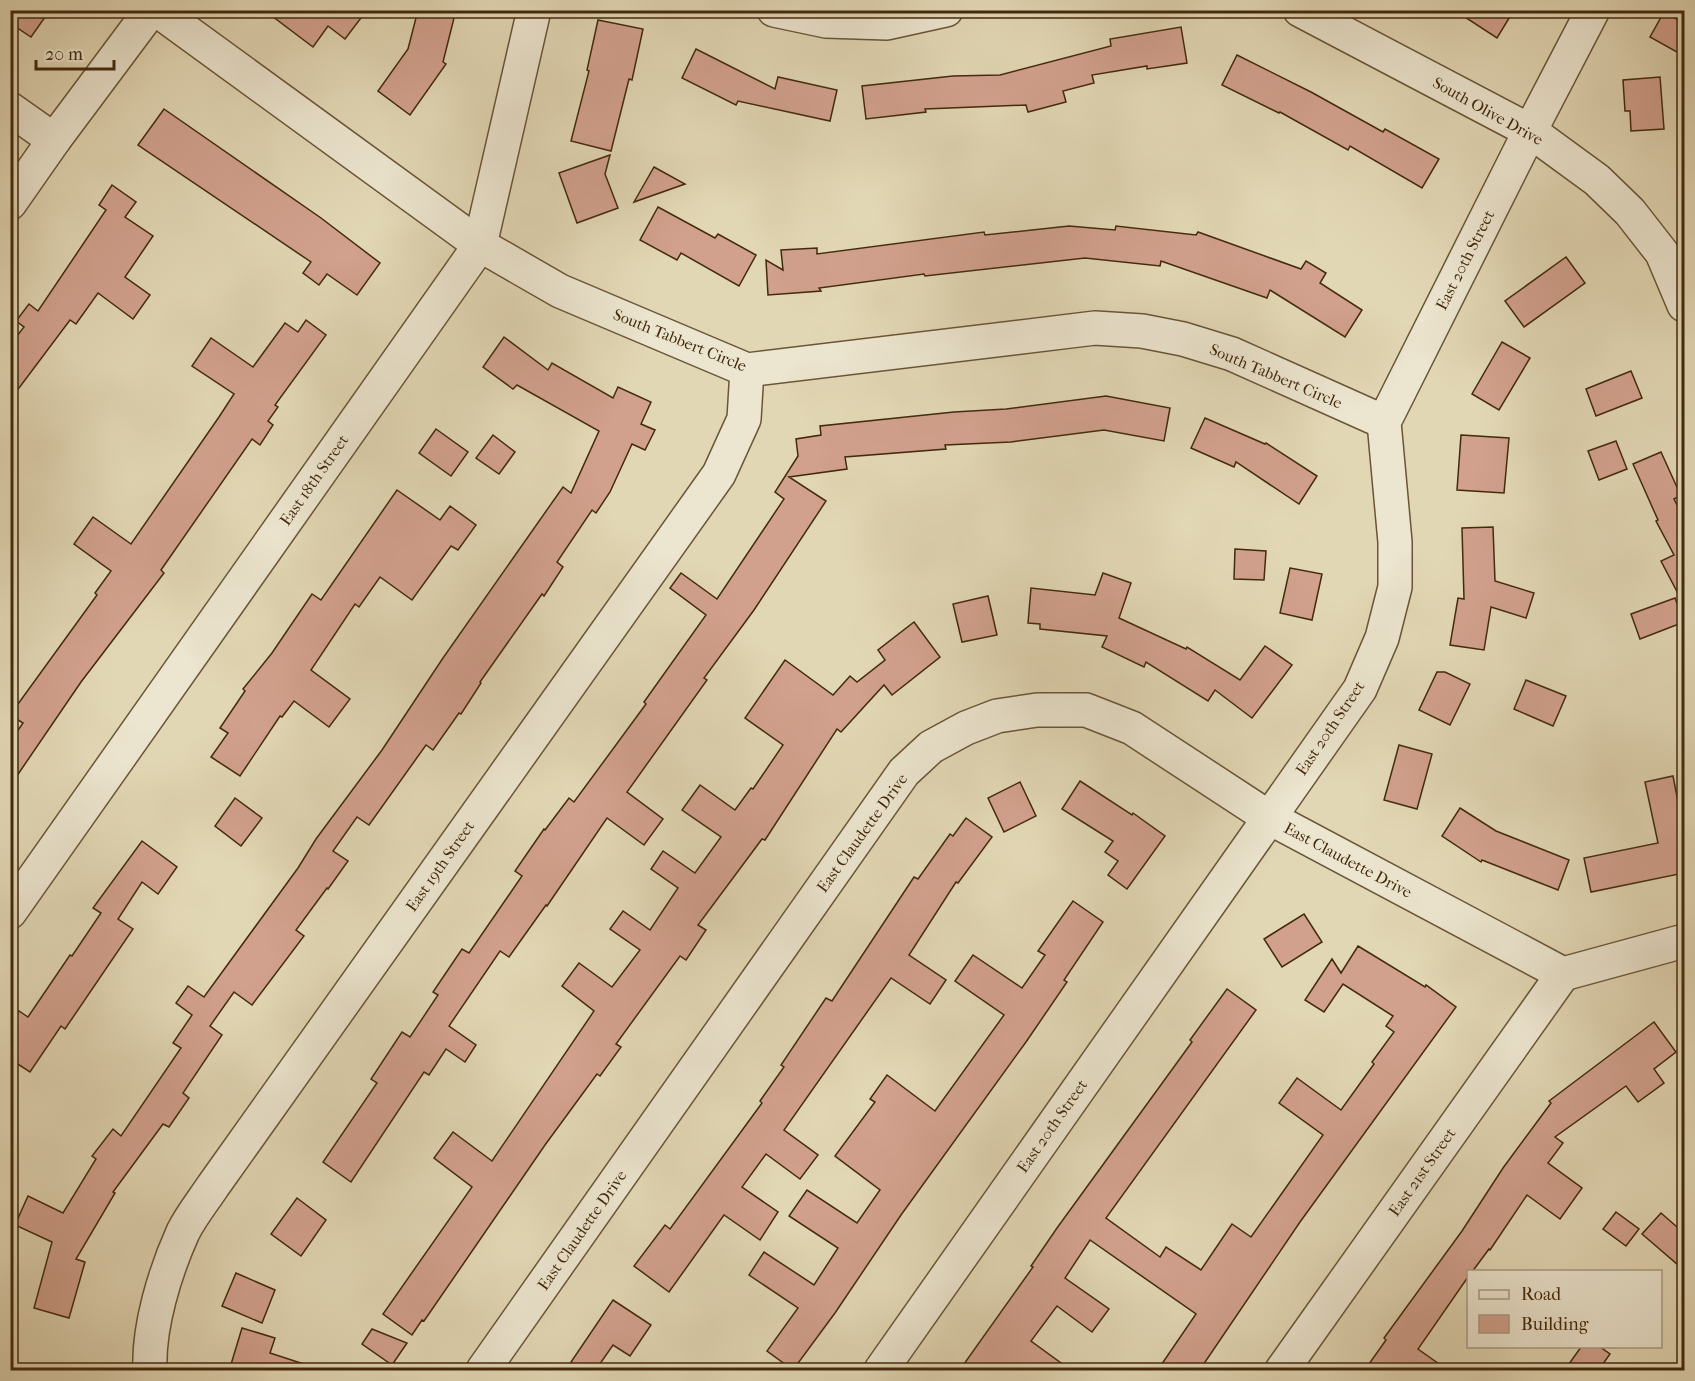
<svg xmlns="http://www.w3.org/2000/svg" width="1695" height="1381" font-family="'IM FELL French Canon',serif">
<style>
.building{fill:#d2a18e;stroke:#422a0c;stroke-width:1.5}
.lines{fill:none;stroke-linecap:round;stroke-linejoin:round}
.minor-casing{stroke:#6a5536;stroke-width:36}
.minor{stroke:#ece5cf;stroke-width:33}
.labels{text-anchor:middle;dominant-baseline:central;stroke-width:4.5;stroke-linejoin:round;paint-order:stroke}
.street-label{font-size:16px;fill:#422a0c;stroke:#ece5cf}
</style>
<rect width="100%" height="100%" fill="#e2d7b5"/>
<filter id="stains"><feTurbulence type="fractalNoise" baseFrequency=".00333" numOctaves="4"/><feColorMatrix values="0 0 0 0 .2 0 0 0 0 .09 0 0 0 0 .02 0 0 0 .5 -.17"/></filter>
<radialGradient id="worn" r=".72"><stop offset=".6" stop-color="#630" stop-opacity="0"/><stop offset="1" stop-color="#630" stop-opacity=".3"/></radialGradient>
<g class="building">
<path d="M 10,10 L 50,10 L 31,37 L 10,23 Z"/>
<path d="M 264,10 L 367,10 L 345,39 L 328,26 L 313,47 Z"/>
<path d="M 418,10 L 456,10 L 443,62 L 446,64 L 410,115 L 378,91 L 408,49 Z"/>
<path d="M 1454,10 L 1514,10 L 1497,38 Z"/>
<path d="M 1664,12 L 1684,23 L 1684,56 L 1650,37 Z"/>
<path d="M 598,20 L 643,29 L 632,80 L 629,79 L 611,151 L 571,141 L 589,71 L 587,70 Z"/>
<path d="M 1181,27 L 1187,63 L 1147,69 L 1147,66 L 1092,75 L 1094,83 L 1063,91 L 1066,102 L 1028,112 L 1026,105 L 925,109 L 926,112 L 866,119 L 862,86 L 953,76 L 1000,75 L 1111,46 L 1110,39 Z"/>
<path d="M 696,49 L 775,89 L 778,77 L 837,90 L 830,121 L 738,101 L 736,105 L 682,78 Z"/>
<path d="M 1237,55 L 1311,92 L 1383,132 L 1385,129 L 1439,159 L 1422,188 L 1350,146 L 1348,150 L 1280,112 L 1279,113 L 1222,85 Z"/>
<path d="M 1660,77 L 1664,129 L 1631,131 L 1630,111 L 1625,111 L 1623,80 Z"/>
<path d="M 164,109 L 321,218 L 380,263 L 357,295 L 327,274 L 319,285 L 303,273 L 311,262 L 138,145 Z"/>
<path d="M 610,155 L 605,174 L 618,208 L 577,223 L 559,173 Z"/>
<path d="M 654,167 L 685,184 L 634,202 Z"/>
<path d="M 112,185 L 136,202 L 125,217 L 153,236 L 125,277 L 150,295 L 133,319 L 98,293 L 76,324 L 70,320 L 10,400 L 10,345 L 24,327 L 16,321 L 29,304 L 38,311 L 106,210 L 99,205 Z"/>
<path d="M 658,207 L 715,238 L 718,234 L 756,255 L 739,286 L 681,253 L 677,260 L 640,240 Z"/>
<path d="M 1069,226 L 1115,230 L 1116,226 L 1196,235 L 1198,232 L 1301,269 L 1306,261 L 1326,273 L 1320,283 L 1362,310 L 1345,337 L 1270,290 L 1267,298 L 1161,261 L 1160,266 L 1085,258 L 925,276 L 924,274 L 819,288 L 821,291 L 768,295 L 766,260 L 783,270 L 781,250 L 817,248 L 817,254 L 984,232 L 985,235 Z"/>
<path d="M 1566,257 L 1585,283 L 1524,327 L 1505,301 Z"/>
<path d="M 306,320 L 326,335 L 275,405 L 278,407 L 268,421 L 273,425 L 260,445 L 252,439 L 161,570 L 164,573 L 81,682 L 10,786 L 10,742 L 23,723 L 10,715 L 97,595 L 95,593 L 111,571 L 74,544 L 93,517 L 131,544 L 219,417 L 234,394 L 192,366 L 211,338 L 253,367 L 285,323 L 298,332 Z"/>
<path d="M 504,337 L 548,370 L 552,363 L 613,398 L 618,387 L 651,402 L 641,424 L 655,430 L 645,450 L 632,444 L 610,492 L 596,513 L 592,510 L 557,562 L 563,567 L 544,596 L 542,594 L 480,682 L 481,683 L 461,714 L 459,713 L 433,750 L 426,745 L 369,825 L 357,817 L 333,851 L 348,861 L 328,889 L 327,888 L 296,930 L 304,936 L 252,1005 L 234,992 L 210,1026 L 222,1035 L 183,1093 L 189,1098 L 169,1127 L 163,1124 L 113,1192 L 115,1193 L 76,1259 L 85,1262 L 69,1318 L 34,1308 L 52,1242 L 15,1225 L 28,1196 L 63,1213 L 96,1159 L 92,1156 L 113,1129 L 121,1136 L 181,1048 L 173,1043 L 192,1015 L 176,1003 L 188,986 L 204,997 L 298,868 L 316,839 L 382,750 L 443,658 L 563,487 L 571,493 L 599,431 L 517,385 L 513,389 L 483,367 Z"/>
<path d="M 1502,342 L 1530,358 L 1499,410 L 1472,394 Z"/>
<path d="M 1631,371 L 1642,398 L 1596,416 L 1586,389 Z"/>
<path d="M 1106,396 L 1170,408 L 1164,441 L 1104,430 L 1011,442 L 945,445 L 946,449 L 845,457 L 847,469 L 789,477 L 826,501 L 754,610 L 704,678 L 707,680 L 627,792 L 663,819 L 644,845 L 607,818 L 547,906 L 546,905 L 509,957 L 500,951 L 449,1026 L 476,1045 L 465,1062 L 446,1049 L 429,1075 L 424,1072 L 351,1182 L 323,1162 L 377,1083 L 371,1079 L 402,1032 L 410,1037 L 438,995 L 433,992 L 462,949 L 469,953 L 522,876 L 515,871 L 544,829 L 545,830 L 569,798 L 574,802 L 646,704 L 644,702 L 706,615 L 670,588 L 681,573 L 717,599 L 784,499 L 775,492 L 798,456 L 796,439 L 821,435 L 820,426 L 954,412 L 1006,409 Z"/>
<path d="M 1205,418 L 1265,444 L 1266,443 L 1317,476 L 1299,504 L 1236,462 L 1234,467 L 1191,448 Z"/>
<path d="M 436,429 L 468,452 L 451,476 L 419,453 Z"/>
<path d="M 493,435 L 515,452 L 499,474 L 476,458 Z"/>
<path d="M 1461,435 L 1509,438 L 1504,493 L 1457,490 Z"/>
<path d="M 1616,441 L 1627,469 L 1599,480 L 1588,451 Z"/>
<path d="M 1661,452 L 1681,496 L 1674,499 L 1684,519 L 1684,605 L 1661,561 L 1674,555 L 1656,521 L 1658,520 L 1633,464 Z"/>
<path d="M 397,490 L 440,520 L 450,506 L 476,525 L 458,550 L 451,546 L 412,600 L 380,577 L 359,607 L 355,604 L 311,670 L 350,699 L 329,727 L 294,701 L 282,717 L 280,716 L 240,776 L 211,757 L 228,733 L 220,728 L 245,691 L 243,689 L 272,653 L 312,594 L 321,600 Z"/>
<path d="M 1493,527 L 1495,581 L 1534,593 L 1526,618 L 1491,607 L 1484,650 L 1450,645 L 1458,598 L 1464,599 L 1462,528 Z"/>
<path d="M 1235,549 L 1266,551 L 1264,580 L 1234,579 Z"/>
<path d="M 1290,568 L 1322,574 L 1312,620 L 1280,613 Z"/>
<path d="M 1103,573 L 1131,583 L 1119,618 L 1186,649 L 1187,647 L 1240,680 L 1265,646 L 1292,665 L 1252,718 L 1215,690 L 1208,701 L 1146,662 L 1144,667 L 1102,647 L 1107,636 L 1040,629 L 1040,624 L 1028,623 L 1031,588 L 1095,595 Z"/>
<path d="M 988,596 L 997,635 L 962,642 L 953,604 Z"/>
<path d="M 1675,598 L 1684,622 L 1640,639 L 1631,614 Z"/>
<path d="M 914,622 L 940,657 L 892,695 L 884,685 L 841,732 L 837,729 L 765,840 L 762,839 L 698,925 L 706,930 L 686,960 L 680,956 L 616,1044 L 621,1047 L 600,1076 L 597,1074 L 545,1145 L 424,1321 L 422,1320 L 412,1335 L 383,1314 L 472,1187 L 434,1158 L 453,1132 L 492,1161 L 594,1011 L 562,986 L 579,963 L 612,987 L 640,950 L 610,929 L 623,911 L 650,930 L 678,888 L 651,869 L 663,851 L 695,873 L 721,837 L 682,810 L 700,785 L 735,810 L 751,788 L 753,789 L 783,745 L 745,718 L 785,660 L 833,695 L 850,676 L 857,682 L 885,660 L 878,650 Z"/>
<path d="M 1437,672 L 1445,672 L 1470,684 L 1450,725 L 1419,710 Z"/>
<path d="M 1526,680 L 1566,696 L 1553,726 L 1514,709 Z"/>
<path d="M 1399,745 L 1432,754 L 1417,809 L 1384,800 Z"/>
<path d="M 1673,776 L 1684,833 L 1684,873 L 1591,892 L 1584,858 L 1658,843 L 1645,782 Z"/>
<path d="M 1080,781 L 1132,815 L 1133,813 L 1165,836 L 1127,889 L 1108,875 L 1118,861 L 1105,852 L 1113,841 L 1062,809 Z"/>
<path d="M 1020,782 L 1036,816 L 1004,832 L 988,798 Z"/>
<path d="M 235,798 L 262,818 L 241,846 L 215,826 Z"/>
<path d="M 1460,808 L 1496,831 L 1569,860 L 1558,890 L 1482,860 L 1481,862 L 1442,836 Z"/>
<path d="M 966,818 L 992,837 L 958,883 L 956,882 L 909,955 L 946,980 L 930,1004 L 891,978 L 784,1130 L 818,1155 L 800,1179 L 766,1154 L 742,1187 L 778,1212 L 760,1240 L 724,1215 L 669,1292 L 634,1266 L 665,1225 L 670,1229 L 762,1103 L 760,1101 L 784,1067 L 781,1065 L 826,998 L 832,1001 L 914,877 L 918,879 L 950,834 L 953,836 Z"/>
<path d="M 142,841 L 177,867 L 158,894 L 142,882 L 118,919 L 133,929 L 65,1029 L 61,1026 L 30,1072 L 10,1059 L 10,1024 L 19,1011 L 28,1017 L 70,955 L 72,956 L 101,913 L 93,908 Z"/>
<path d="M 1073,901 L 1103,922 L 1064,980 L 1067,982 L 1026,1042 L 901,1215 L 835,1313 L 793,1370 L 767,1351 L 798,1308 L 749,1275 L 764,1252 L 814,1285 L 838,1248 L 789,1216 L 807,1190 L 857,1223 L 880,1190 L 835,1156 L 875,1102 L 870,1099 L 887,1075 L 935,1111 L 1004,1015 L 955,981 L 973,955 L 1022,988 L 1045,955 L 1038,951 Z"/>
<path d="M 1304,914 L 1322,942 L 1282,967 L 1264,939 Z"/>
<path d="M 1358,946 L 1425,987 L 1426,985 L 1456,1007 L 1300,1222 L 1199,1371 L 1157,1371 L 1196,1314 L 1090,1240 L 1065,1278 L 1109,1309 L 1092,1332 L 1057,1306 L 1031,1341 L 1072,1371 L 959,1371 L 1033,1267 L 1031,1266 L 1057,1228 L 1192,1042 L 1190,1040 L 1227,989 L 1256,1010 L 1106,1218 L 1160,1257 L 1166,1247 L 1201,1270 L 1232,1224 L 1251,1237 L 1323,1135 L 1279,1103 L 1297,1078 L 1341,1110 L 1374,1064 L 1372,1062 L 1394,1032 L 1386,1026 L 1393,1016 L 1343,984 L 1324,1012 L 1305,1000 L 1332,959 L 1341,973 Z"/>
<path d="M 1654,1022 L 1676,1052 L 1654,1069 L 1664,1083 L 1638,1102 L 1626,1086 L 1555,1137 L 1563,1143 L 1548,1163 L 1582,1188 L 1560,1219 L 1527,1195 L 1490,1250 L 1489,1249 L 1472,1272 L 1468,1272 L 1468,1277 L 1418,1349 L 1449,1371 L 1364,1371 L 1386,1340 L 1384,1338 L 1462,1231 L 1503,1168 L 1551,1103 L 1549,1101 Z"/>
<path d="M 297,1198 L 326,1220 L 301,1256 L 271,1234 Z"/>
<path d="M 1616,1212 L 1639,1229 L 1626,1246 L 1603,1229 Z"/>
<path d="M 1661,1213 L 1684,1233 L 1684,1270 L 1642,1234 Z"/>
<path d="M 236,1273 L 275,1290 L 262,1323 L 222,1306 Z"/>
<path d="M 613,1300 L 651,1325 L 630,1356 L 613,1345 L 595,1371 L 584,1371 L 571,1362 Z"/>
<path d="M 242,1328 L 275,1338 L 270,1353 L 310,1366 L 309,1371 L 229,1371 Z"/>
<path d="M 372,1329 L 407,1343 L 392,1365 L 362,1344 Z"/>
<path d="M 1581,1347 L 1600,1347 L 1610,1354 L 1598,1371 L 1564,1371 Z"/>
</g>
<g class="lines">
<defs>
<g id="minor">
<path d="M 157,10 L 480,245 L 560,291 L 747,370 L 1095,328 L 1142,331 L 1183,339 L 1232,354 L 1384,422"/>
<path d="M 774,10 L 826,21 L 887,23 L 946,10"/>
<path d="M 1300,10 L 1530,131 L 1597,180 L 1630,212 L 1662,253 L 1684,305"/>
<path d="M 10,109 L 54,140"/>
<path d="M 10,203 L 54,140 L 151,10"/>
<path d="M 10,912 L 480,245 L 534,10"/>
<path d="M 150,1370 C 148,1327 165,1272 183,1232 C 191,1216 203,1201 213,1186 L 719,474 L 744,419 L 747,370"/>
<path d="M 483,1370 L 904,772 L 931,747 L 966,728 L 997,716 L 1037,710 L 1086,710 L 1132,728 L 1268,817 L 1563,974 L 1684,941"/>
<path d="M 881,1370 L 1360,689 L 1382,638 L 1395,587 L 1395,542 L 1384,422 L 1530,131 L 1593,10"/>
<path d="M 1282,1370 L 1563,974"/>
</g>
</defs>
<use href="#minor" class="minor-casing"/>
<use href="#minor" class="minor"/>
</g>
<g class="labels">
<g class="street-label">
<text transform="translate(1488 111) rotate(29)">South Olive Drive</text>
<text transform="translate(1465 260) rotate(-63)">East 20th Street</text>
<text transform="translate(680 340) rotate(22)">South Tabbert Circle</text>
<text transform="translate(1276 376) rotate(23)">South Tabbert Circle</text>
<text transform="translate(314 480) rotate(-55)">East 18th Street</text>
<text transform="translate(1330 728) rotate(-56)">East 20th Street</text>
<text transform="translate(862 833) rotate(-54)">East Claudette Drive</text>
<text transform="translate(1348 860) rotate(28)">East Claudette Drive</text>
<text transform="translate(440 866) rotate(-55)">East 19th Street</text>
<text transform="translate(1052 1126) rotate(-55)">East 20th Street</text>
<text transform="translate(1422 1172) rotate(-55)">East 21st Street</text>
<text transform="translate(582 1230) rotate(-55)">East Claudette Drive</text>
</g>
</g>
<rect width="1695" height="1381" fill="none" stroke="#e2d7b5" stroke-width="36"/>
<rect x="12" y="12" width="1671" height="1357" fill="none" stroke="#422a0c" stroke-width="3"/>
<rect x="18" y="18" width="1659" height="1345" fill="none" stroke="#422a0c" stroke-width="1.5"/>
<rect x="1467" y="1270" width="195" height="78" fill="#ece5cf" stroke="#a89a81" stroke-width="1.5"/>
<rect x="1479" y="1290" width="30" height="9" fill="#ece5cf" stroke="#a89a81" stroke-width="1.5"/>
<text x="1521" y="1300" font-size="18" fill="#422a0c">Road</text>
<rect x="1479" y="1315" width="30" height="18" fill="#d2a18e" stroke="#a89a81" stroke-width="1.5"/>
<text x="1521" y="1330" font-size="18" fill="#422a0c">Building</text>
<path d="M36 60v9h78v-9" fill="none" stroke="#422a0c" stroke-width="3"/>
<text x="45" y="60" font-size="18" fill="#422a0c" stroke="#ece5cf" stroke-width="4.5" paint-order="stroke">20 m</text>
<rect width="100%" height="100%" filter="url(#stains)"/>
<rect width="100%" height="100%" fill="url(#worn)"/>
</svg>
